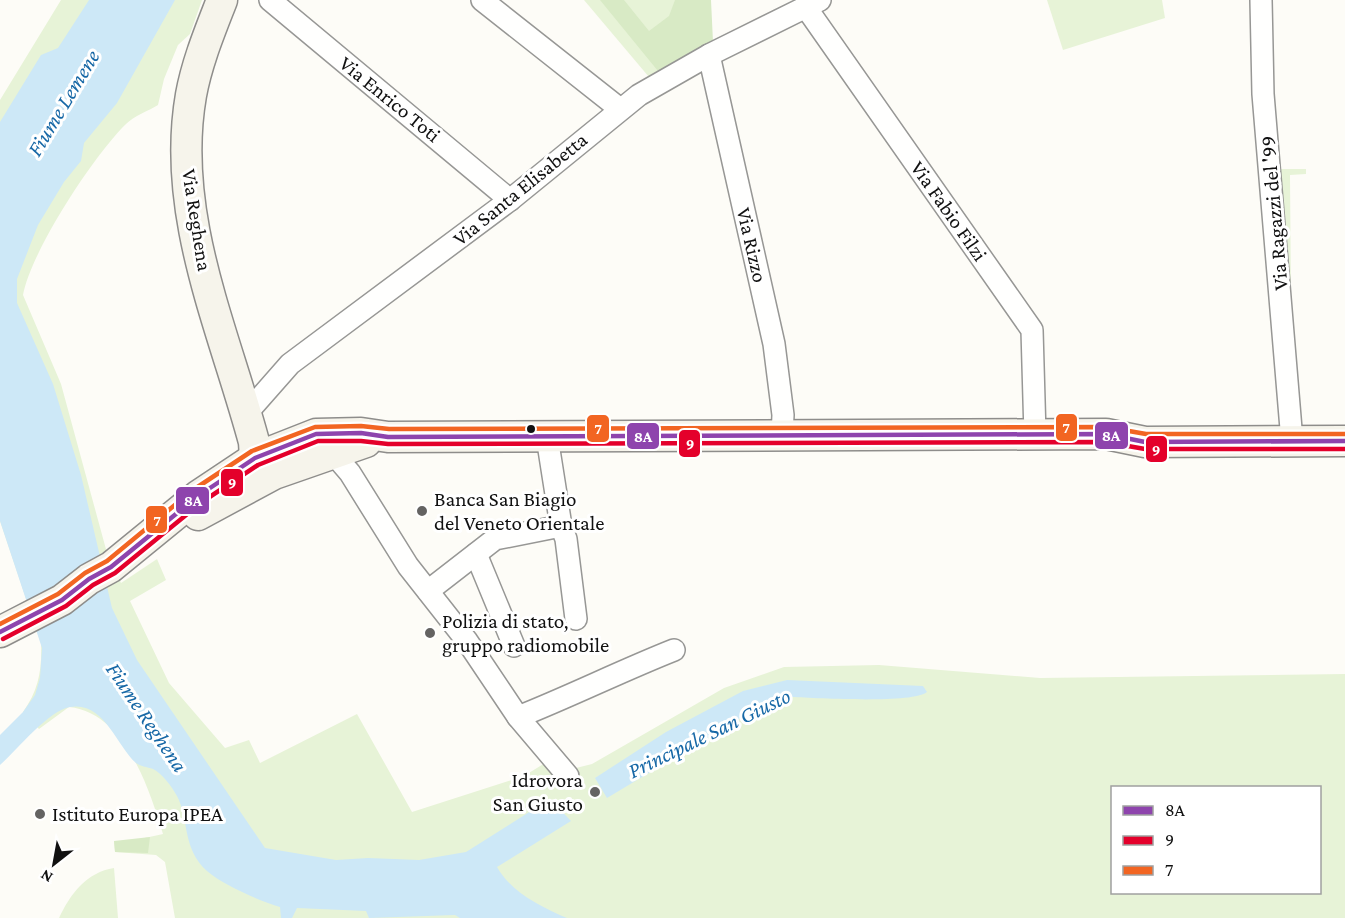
<svg xmlns="http://www.w3.org/2000/svg" width="1345" height="918" font-family="'Crimson Pro',serif">
<style>
.green{fill:#e7f3d7;fill-rule:evenodd}
.forest{fill:#d8eac5}
.water{fill:#cde8f7}
.lines{fill:none;stroke-linecap:round;stroke-linejoin:round}
.street-casing{stroke:#979795;stroke-width:24}
.secondary-casing{stroke:#8e8d8b;stroke-width:33}
.street{stroke:#fffffe;stroke-width:21}
.secondary{stroke:#f6f4eb;stroke-width:30}
.bus-1-casing{stroke:#fff;stroke-width:9}
.bus-2-casing{stroke:#fff;stroke-width:9}
.bus-3-casing{stroke:#fff;stroke-width:9}
.bus-1{stroke:#8e44ad;stroke-width:4.5}
.bus-2{stroke:#e4002b;stroke-width:4.5}
.bus-3{stroke:#f26522;stroke-width:4.5}
.bus-dot{fill:#111;stroke:#fff;stroke-width:2}
.poi-dot{fill:#646362;stroke:#fff;stroke-width:2}
.labels{text-anchor:middle;dominant-baseline:central;stroke-width:6;stroke-linejoin:round;paint-order:stroke}
.street-label{font-size:21px;fill:#111;stroke:#fff}
.poi-label{font-size:21px;fill:#111;stroke:#fff;text-anchor:start}
.water-label{font-size:22px;font-style:italic;fill:#1768a6;stroke:#fff}
.line-badge{stroke:#fff;stroke-width:2}
.badge-label{font-size:16px;text-anchor:middle;font-weight:bold;fill:#fff}
</style>
<rect width="100%" height="100%" fill="#fdfcf7"/>
<g class="green">
<path d="M 61,0 L 202,0 L 190,34 L 178,45 L 164,79 L 158,105 C 148,111 134,116 126,124 C 94,155 31,251 23,295 L 61,384 L 107,553 L 121,583 L 157,559 L 166,580 L 130,601 L 169,683 L 225,748 L 249,740 L 260,763 L 357,714 L 412,812 L 524,776 L 545,763 L 556,773 L 592,764 L 724,688 L 784,667 L 879,665 L 1040,678 L 1345,674 L 1345,918 L 175,918 L 165,862 L 156,855 L 115,852 L 114,841 L 131,841 L 163,834 C 149,788 125,713 69,707 L 39,729 L 23,712 C 39,689 42,670 41,643 L 0,521 L 0,100 ZM 1112,788 L 1320,788 L 1320,892 L 1112,892 Z"/>
<path d="M 584,0 L 711,0 L 668,64 L 649,77 Z"/>
<path d="M 1047,0 L 1162,0 L 1165,18 L 1063,50 Z"/>
<path d="M 1279,169 L 1306,169 L 1306,174 L 1290,175 L 1291,304 Z"/>
<path d="M 114,868 L 118,918 L 59,918 C 70,894 87,872 114,868 Z"/>
</g>
<g class="forest">
<path d="M 600,0 L 624,0 L 649,31 L 669,16 L 675,0 L 711,0 L 713,42 L 658,71 Z"/>
<path d="M 150,837 L 148,853 L 115,852 L 114,841 Z"/>
</g>
<g class="water">
<path d="M 89,0 L 175,0 L 117,103 L 84,143 L 81,161 L 64,182 L 38,225 L 17,279 L 17,303 L 53,384 L 81,475 L 112,608 L 137,660 L 265,848 L 336,860 L 368,858 L 419,860 L 466,852 L 550,799 L 571,821 L 497,867 C 511,892 541,907 567,918 L 460,918 L 455,915 L 369,918 L 366,911 L 297,908 L 292,918 L 281,918 L 280,907 C 260,901 223,885 207,871 C 182,849 189,818 177,796 C 172,787 162,773 153,769 C 147,767 140,766 136,763 C 116,745 104,701 70,707 C 49,710 16,751 0,765 L 0,735 L 23,712 L 35,695 L 40,678 L 42,648 L 0,521 L 0,122 L 41,55 L 58,48 Z"/>
<path d="M 787,680 L 923,686 L 927,692 C 913,704 816,698 792,697 L 754,710 L 607,798 L 595,778 L 666,732 L 743,691 Z"/>
</g>
<g class="lines">
<defs>
<g id="street">
<path d="M 270,0 L 510,200"/>
<path d="M 482,0 L 620,109"/>
<path d="M 1261,0 L 1263,94 L 1292,441"/>
<path d="M 805,6 L 1032,330 L 1035,435"/>
<path d="M 709,55 L 774,344 L 783,415 L 782,436"/>
<path d="M 246,414 L 290,364 L 510,200 L 639,95 L 709,55 L 820,0"/>
<path d="M 547,437 L 561,526 L 566,539 L 576,619"/>
<path d="M 326,445 L 350,473 L 408,566 L 467,641 L 518,717 L 568,776"/>
<path d="M 476,554 L 514,646"/>
<path d="M 428,591 L 495,539 L 561,526"/>
<path d="M 518,717 C 571,696 621,671 674,650"/>
</g>
<g id="secondary">
<path d="M 222,0 C 210,31 197,62 191,95 C 170,215 224,330 254,442 L 255,458 L 247,475"/>
<path d="M 198,515 L 274,474 L 366,442"/>
<path d="M 0,632 L 62,600 L 89,579 L 111,567 L 198,496 L 255,458 L 316,434 L 361,433 L 388,437 L 1106,434 L 1145,442 L 1345,441"/>
</g>
</defs>
<use href="#street" class="street-casing"/>
<use href="#secondary" class="secondary-casing"/>
<use href="#street" class="street"/>
<use href="#secondary" class="secondary"/>
<defs>
<path id="bus-1" d="M 0,632 L 62,600 L 89,579 L 111,567 L 198,496 L 255,458 L 316,434 L 361,433 L 388,437 L 1106,434 L 1145,442 L 1345,441"/>
<path id="bus-2" d="M 3,639 L 66,606 L 93,585 L 115,573 L 202,502 L 258,465 L 318,441 L 361,441 L 388,444 L 1105,442 L 1145,449 L 1345,449"/>
<path id="bus-3" d="M 0,624 L 58,594 L 85,573 L 107,561 L 193,490 L 252,451 L 315,427 L 361,426 L 389,429 L 1106,427 L 1146,434 L 1345,434"/>
</defs>
<use href="#bus-1" class="bus-1-casing"/>
<use href="#bus-2" class="bus-2-casing"/>
<use href="#bus-3" class="bus-3-casing"/>
<use href="#bus-1" class="bus-1"/>
<use href="#bus-2" class="bus-2"/>
<use href="#bus-3" class="bus-3"/>
</g>
<circle class="bus-dot" cx="531" cy="429" r="5"/>
<g class="poi-dot">
<circle cx="422" cy="511" r="6"/>
<circle cx="430" cy="633" r="6"/>
<circle cx="595" cy="792" r="6"/>
<circle cx="40" cy="814" r="6"/>
</g>
<g class="labels">
<g class="street-label">
<text transform="translate(390 99) rotate(39)">Via Enrico Toti</text>
<text transform="translate(520 189) rotate(-39)">Via Santa Elisabetta</text>
<text transform="translate(949 211) rotate(55)">Via Fabio Filzi</text>
<text transform="translate(1274 213) rotate(-95)">Via Ragazzi del '99</text>
<text transform="translate(197 220) rotate(81)">Via Reghena</text>
<text transform="translate(752 245) rotate(77)">Via Rizzo</text>
</g>
<g class="poi-label">
<text x="434" y="499">Banca San Biagio<tspan x="434" dy="24">del Veneto Orientale</tspan></text>
<text x="442" y="621">Polizia di stato,<tspan x="442" dy="24">gruppo radiomobile</tspan></text>
<text x="583" y="780" text-anchor="end">Idrovora<tspan x="583" dy="24">San Giusto</tspan></text>
<text x="52" y="814">Istituto Europa IPEA</text>
</g>
<g class="water-label">
<text transform="translate(63 103) rotate(-59)">Fiume Lemene</text>
<text transform="translate(147 717) rotate(56)">Fiume Reghena</text>
<text transform="translate(709 733) rotate(-26)">Principale San Giusto</text>
</g>
</g>
<g class="line-badge">
<rect x="1055" y="413" width="23" height="29" rx="6" fill="#f26522"/>
<rect x="586" y="414" width="24" height="29" rx="6" fill="#f26522"/>
<rect x="1094" y="421" width="35" height="29" rx="6" fill="#8e44ad"/>
<rect x="626" y="422" width="34" height="28" rx="6" fill="#8e44ad"/>
<rect x="678" y="429" width="23" height="29" rx="6" fill="#e4002b"/>
<rect x="1145" y="435" width="23" height="28" rx="6" fill="#e4002b"/>
<rect x="220" y="468" width="24" height="29" rx="6" fill="#e4002b"/>
<rect x="175" y="486" width="35" height="29" rx="6" fill="#8e44ad"/>
<rect x="145" y="505" width="23" height="29" rx="6" fill="#f26522"/>
</g>
<g class="badge-label">
<text x="1066" y="433">7</text>
<text x="598" y="434">7</text>
<text x="1111" y="441">8A</text>
<text x="643" y="442">8A</text>
<text x="690" y="449">9</text>
<text x="1156" y="455">9</text>
<text x="232" y="488">9</text>
<text x="193" y="506">8A</text>
<text x="157" y="526">7</text>
</g>
<rect x="1111" y="786" width="210" height="108" fill="#ffffff" stroke="#a0a0a0" stroke-width="1.5"/>
<rect x="1123" y="806" width="30" height="9" fill="#8e44ad" stroke="#a0a0a0" stroke-width="1.5"/>
<text x="1165" y="816" font-size="18" fill="#111111">8A</text>
<rect x="1123" y="836" width="30" height="9" fill="#e4002b" stroke="#a0a0a0" stroke-width="1.5"/>
<text x="1165" y="846" font-size="18" fill="#111111">9</text>
<rect x="1123" y="866" width="30" height="9" fill="#f26522" stroke="#a0a0a0" stroke-width="1.5"/>
<text x="1165" y="876" font-size="18" fill="#111111">7</text>
<g transform="translate(54 864) rotate(211)" stroke="#ffffff" stroke-width="4.5" paint-order="stroke">
<path d="M0-4.5L10 22L0 15L-10 22Z" fill="#111111"/>
<text y="-9" font-size="16" font-weight="bold" text-anchor="middle" fill="#111111">N</text>
</g>
</svg>
